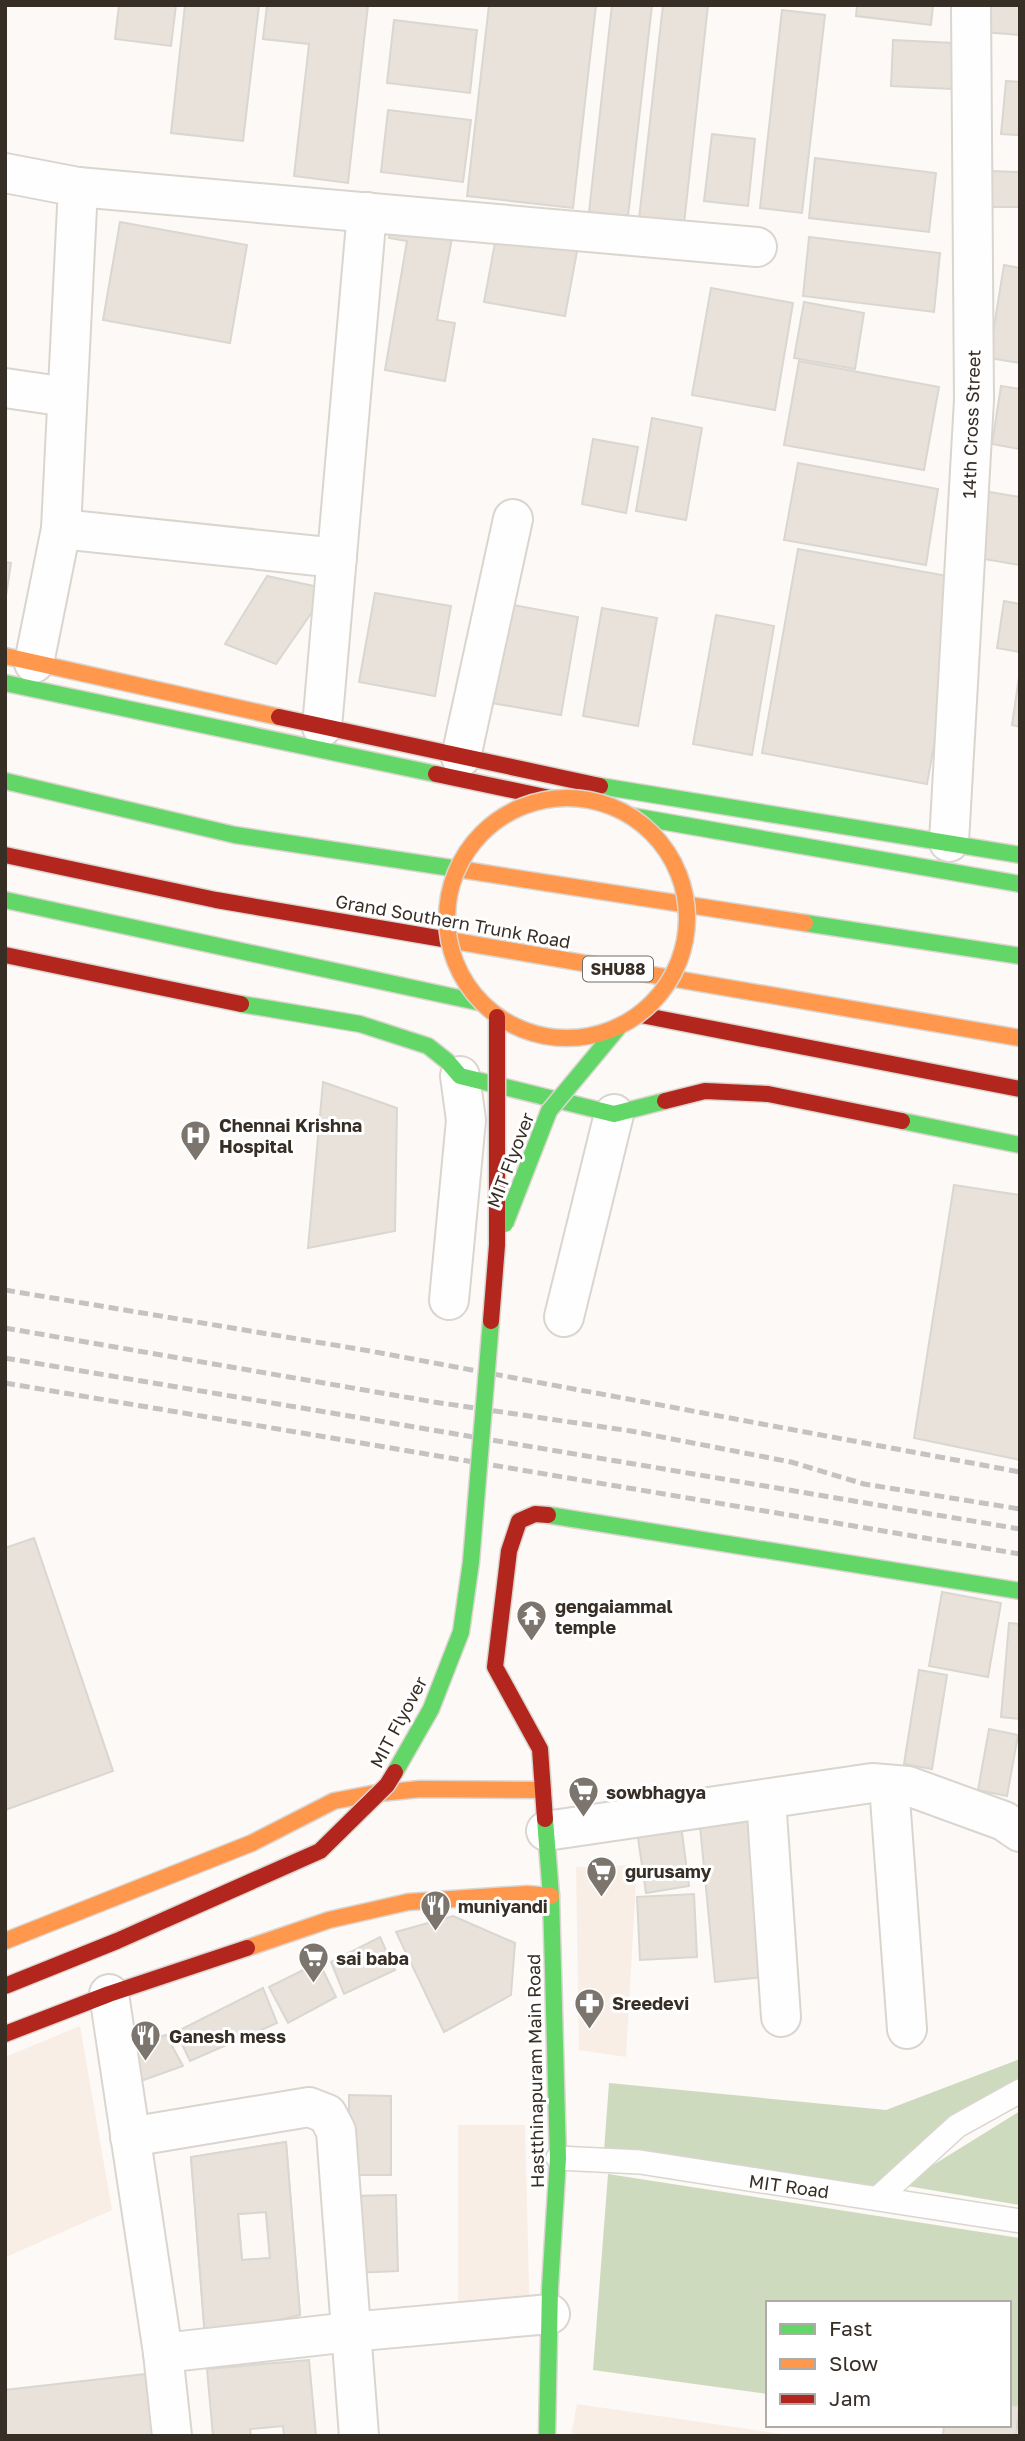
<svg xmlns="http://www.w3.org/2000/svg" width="1025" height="2441" font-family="'Golos Text',sans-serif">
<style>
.commercial{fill:#f9eee6}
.forest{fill:#cedabe}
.building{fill:#e8e2db;stroke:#dad6d0;stroke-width:2;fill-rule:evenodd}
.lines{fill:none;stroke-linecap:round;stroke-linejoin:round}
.lane-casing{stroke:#dad5cf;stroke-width:26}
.street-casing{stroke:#dad5cf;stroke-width:42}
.fast-casing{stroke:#dad5cf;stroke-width:19}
.slow-casing{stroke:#dad5cf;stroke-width:19}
.jam-casing{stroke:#dad5cf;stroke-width:19}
.lane{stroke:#fffefe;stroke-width:23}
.street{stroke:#fffefe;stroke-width:38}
.fast{stroke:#63d668;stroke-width:16}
.slow{stroke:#ff974d;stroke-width:16}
.jam{stroke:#b3261e;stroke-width:16}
.rail{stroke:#c5c3c1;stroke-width:5;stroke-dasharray:10 5;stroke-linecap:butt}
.fast-bridge-casing{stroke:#dad5cf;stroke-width:19;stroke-linecap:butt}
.slow-bridge-casing{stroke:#dad5cf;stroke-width:19;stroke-linecap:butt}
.jam-bridge-casing{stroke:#dad5cf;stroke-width:19;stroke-linecap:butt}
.fast-bridge{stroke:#63d668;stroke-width:16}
.slow-bridge{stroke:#ff974d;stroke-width:16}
.jam-bridge{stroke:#b3261e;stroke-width:16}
.labels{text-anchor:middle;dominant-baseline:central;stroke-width:6;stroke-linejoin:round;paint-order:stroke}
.shield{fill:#fff;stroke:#736d66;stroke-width:2}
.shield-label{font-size:16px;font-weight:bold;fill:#372e25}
.street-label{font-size:18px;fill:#372e25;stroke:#fff}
.poi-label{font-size:18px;font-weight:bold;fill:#372e25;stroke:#fff;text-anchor:start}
</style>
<rect width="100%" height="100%" fill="#fcf9f6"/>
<g class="commercial">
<path d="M 637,1865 L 626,2057 L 579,2050 L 576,1867 Z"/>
<path d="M 80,2026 L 112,2210 L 6,2257 L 5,2057 Z"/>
<path d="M 458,2125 L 525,2125 L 530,2327 L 458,2321 Z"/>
<path d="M 577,2404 L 797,2436 L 571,2436 Z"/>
</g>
<g class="forest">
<path d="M 1020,2059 L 1020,2083 L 872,2189 L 604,2151 L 609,2083 L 886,2110 Z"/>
<path d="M 1020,2111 L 1020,2205 L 901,2185 Z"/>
<path d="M 608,2174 L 1020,2238 L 1020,2429 L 996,2425 L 1009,2425 L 1009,2303 L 768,2303 L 768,2394 L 593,2370 Z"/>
</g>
<g class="building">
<path d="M 119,5 L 176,5 L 171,46 L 115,39 Z"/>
<path d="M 185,5 L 259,5 L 243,141 L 171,133 Z"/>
<path d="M 267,5 L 368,5 L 348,183 L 294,176 L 309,44 L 263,39 Z"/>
<path d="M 489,5 L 596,5 L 573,208 L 467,196 Z"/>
<path d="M 612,5 L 652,5 L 628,216 L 589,212 Z"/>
<path d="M 663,5 L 708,5 L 684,224 L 639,219 Z"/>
<path d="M 857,5 L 933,5 L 931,25 L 856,16 Z"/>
<path d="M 984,5 L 1020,5 L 1020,35 L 982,32 Z"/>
<path d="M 782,10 L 825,15 L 802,213 L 760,208 Z"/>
<path d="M 394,20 L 477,30 L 470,93 L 387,83 Z"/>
<path d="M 893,40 L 954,43 L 952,89 L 891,86 Z"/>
<path d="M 1006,81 L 1020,82 L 1020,135 L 1001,134 Z"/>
<path d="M 388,110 L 471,120 L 463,182 L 381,172 Z"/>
<path d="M 712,134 L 755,139 L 748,206 L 704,201 Z"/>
<path d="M 815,158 L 936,173 L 929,232 L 809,218 Z"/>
<path d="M 990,171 L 1020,172 L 1020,207 L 990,207 Z"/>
<path d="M 393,216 L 454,227 L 437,320 L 455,323 L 445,381 L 385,370 L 407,241 L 389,238 Z"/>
<path d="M 120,222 L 247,245 L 230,343 L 103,320 Z"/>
<path d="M 497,232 L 578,246 L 565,316 L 484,302 Z"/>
<path d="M 809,237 L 940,253 L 934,312 L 803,296 Z"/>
<path d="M 1004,265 L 1020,268 L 1020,363 L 989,358 Z"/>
<path d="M 711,288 L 793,303 L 775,410 L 692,395 Z"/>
<path d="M 804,302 L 864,313 L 855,369 L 794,358 Z"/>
<path d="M 799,361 L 939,387 L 924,470 L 784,445 Z"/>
<path d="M 1001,386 L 1020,389 L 1020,449 L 992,444 Z"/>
<path d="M 652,418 L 702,428 L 686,520 L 636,511 Z"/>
<path d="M 593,439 L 638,447 L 626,513 L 582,504 Z"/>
<path d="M 798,463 L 938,489 L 926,565 L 784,540 Z"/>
<path d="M 984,491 L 1020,497 L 1020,565 L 972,557 Z"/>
<path d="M 798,549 L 964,579 L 927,784 L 762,753 Z"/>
<path d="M 5,562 L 11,563 L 5,602 Z"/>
<path d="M 267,576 L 328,589 L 276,664 L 225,644 Z"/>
<path d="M 375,593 L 451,606 L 435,696 L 359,682 Z"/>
<path d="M 1004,601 L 1020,604 L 1020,652 L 997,648 Z"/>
<path d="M 497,602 L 578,617 L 561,715 L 480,701 Z"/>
<path d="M 602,608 L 657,618 L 638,726 L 583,716 Z"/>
<path d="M 716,615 L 774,626 L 752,755 L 693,744 Z"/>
<path d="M 1019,677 L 1020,677 L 1020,727 L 1012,725 Z"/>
<path d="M 323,1082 L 397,1108 L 395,1231 L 308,1248 Z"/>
<path d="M 954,1185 L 1020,1195 L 1020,1460 L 914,1438 Z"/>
<path d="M 34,1538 L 113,1771 L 5,1810 L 5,1548 Z"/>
<path d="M 942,1592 L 1001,1603 L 988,1677 L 929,1666 Z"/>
<path d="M 1009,1623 L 1020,1624 L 1020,1719 L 1001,1717 Z"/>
<path d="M 919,1670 L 947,1675 L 932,1769 L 904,1764 Z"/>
<path d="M 989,1729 L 1018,1735 L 1007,1796 L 978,1790 Z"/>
<path d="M 748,1821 L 764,1977 L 715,1982 L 700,1826 Z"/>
<path d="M 681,1825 L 689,1886 L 646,1893 L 637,1831 Z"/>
<path d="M 694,1894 L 697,1957 L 640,1960 L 637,1897 Z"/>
<path d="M 453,1916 L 515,1943 L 511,1995 L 444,2032 L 396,1932 Z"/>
<path d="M 380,1937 L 395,1970 L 344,1994 L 331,1962 Z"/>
<path d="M 319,1962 L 336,1997 L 288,2023 L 269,1987 Z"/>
<path d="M 263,1988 L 277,2023 L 190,2061 L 176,2032 Z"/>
<path d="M 166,2035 L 183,2066 L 141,2081 L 126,2047 Z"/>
<path d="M 349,2095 L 391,2096 L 391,2175 L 349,2175 Z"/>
<path d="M 286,2142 L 300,2315 L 205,2337 L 191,2157 ZM 266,2212 L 270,2258 L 242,2260 L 238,2214 Z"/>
<path d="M 286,2142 L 300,2315 L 205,2337 L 191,2157 ZM 266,2212 L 270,2258 L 242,2260 L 238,2214 Z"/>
<path d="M 396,2195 L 398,2271 L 352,2273 L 349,2196 Z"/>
<path d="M 309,2360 L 316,2436 L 284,2436 L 283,2426 L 250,2429 L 251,2436 L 213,2436 L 207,2369 Z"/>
<path d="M 162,2372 L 170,2436 L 5,2436 L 5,2390 Z"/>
<path d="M 1009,2405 L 1019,2406 L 1016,2436 L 943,2436 L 944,2425 L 1009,2425 Z"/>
</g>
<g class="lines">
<defs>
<g id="lane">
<path d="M 558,2158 L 640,2162 L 1020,2221"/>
<path d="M 878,2198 L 957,2126 L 1020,2091"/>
</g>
<g id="street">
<path d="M 5,173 L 78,187 L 757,247"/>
<path d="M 5,388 L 67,397"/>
<path d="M 61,529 L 337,558"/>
<path d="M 34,663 L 61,529 L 78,187"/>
<path d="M 322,727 L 367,212"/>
<path d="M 461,757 L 513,519"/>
<path d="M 949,842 L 974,400 L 971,5"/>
<path d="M 449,1300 L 466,1120 L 460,1076"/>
<path d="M 564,1317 L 614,1114"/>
<path d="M 889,1785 L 907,2029"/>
<path d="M 766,1799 L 781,2017"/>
<path d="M 546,1831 L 872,1783 L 908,1786 L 1004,1821 L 1020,1832"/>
<path d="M 109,1994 L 163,2353 L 172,2436"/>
<path d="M 130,2137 L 309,2107 L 327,2114 L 336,2131 L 359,2436"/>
<path d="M 163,2353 L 350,2332 L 550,2314"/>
</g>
<g id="fast">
<path d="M 5,683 L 436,774"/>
<path d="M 5,781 L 235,835 L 458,869"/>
<path d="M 600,786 L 1020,855"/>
<path d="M 632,816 L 1020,884"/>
<path d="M 5,900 L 482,1003"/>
<path d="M 805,923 L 1020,956"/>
<path d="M 241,1004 L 360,1024 L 428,1046 L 447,1061 L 460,1076 L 614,1114 L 665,1101"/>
<path d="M 902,1121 L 1020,1145"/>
<path d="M 548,1515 L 1020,1591"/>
<path d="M 545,1819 L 551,1896 L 558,2158 L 550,2288 L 547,2436"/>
</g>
<g id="slow">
<path d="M 5,656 L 279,717"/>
<path d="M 458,869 L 805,923"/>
<path d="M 443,939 L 1020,1038"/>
<path d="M 5,1941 L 252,1843 L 334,1801 L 371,1794 L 420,1789 L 543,1790"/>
<path d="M 247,1948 L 329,1920 L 408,1902 L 527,1894 L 551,1896"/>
</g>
<g id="jam">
<path d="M 279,717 L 600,786"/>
<path d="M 436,774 L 550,798"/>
<path d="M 5,855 L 216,900 L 443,939"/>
<path d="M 5,955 L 241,1004"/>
<path d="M 641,1015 L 1020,1089"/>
<path d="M 665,1101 L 705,1091 L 768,1094 L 902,1121"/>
<path d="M 545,1819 L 540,1749 L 495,1667 L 509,1551 L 519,1521 L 535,1514 L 548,1515"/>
<path d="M 5,2034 L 109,1994 L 247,1948"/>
</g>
</defs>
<use href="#lane" class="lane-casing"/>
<use href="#street" class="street-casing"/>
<use href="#fast" class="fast-casing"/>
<use href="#slow" class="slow-casing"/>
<use href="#jam" class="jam-casing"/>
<use href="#lane" class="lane"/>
<use href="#street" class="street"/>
<use href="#fast" class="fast"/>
<use href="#slow" class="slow"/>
<use href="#jam" class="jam"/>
<g class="rail">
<path d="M 5,1290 L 370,1351 L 1020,1472"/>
<path d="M 5,1328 L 434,1402 L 631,1431 L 791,1462 L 864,1484 L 1020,1509"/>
<path d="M 5,1358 L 1020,1529"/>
<path d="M 5,1383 L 1020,1554"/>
</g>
<defs>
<g id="fast-bridge">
<path d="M 505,1224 L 549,1111 L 618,1028"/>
<path d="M 395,1772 L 431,1709 L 461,1632 L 471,1562 L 491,1321"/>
</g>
<circle id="slow-bridge" cx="567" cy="918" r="120"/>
<g id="jam-bridge">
<path d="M 491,1321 L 497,1245 L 497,1017"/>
<path d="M 5,1986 L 117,1941 L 320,1851 L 387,1785 L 395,1772"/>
</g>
</defs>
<use href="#fast-bridge" class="fast-bridge-casing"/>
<use href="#slow-bridge" class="slow-bridge-casing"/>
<use href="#jam-bridge" class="jam-bridge-casing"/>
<use href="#fast-bridge" class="fast-bridge"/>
<use href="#slow-bridge" class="slow-bridge"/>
<use href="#jam-bridge" class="jam-bridge"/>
</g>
<defs>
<symbol id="hospital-pin" viewBox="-11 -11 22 30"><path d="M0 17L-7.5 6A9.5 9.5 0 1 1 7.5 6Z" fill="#7c756e" stroke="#fff"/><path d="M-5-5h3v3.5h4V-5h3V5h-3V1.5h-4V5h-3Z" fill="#fff"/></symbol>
<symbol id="temple-pin" viewBox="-11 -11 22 30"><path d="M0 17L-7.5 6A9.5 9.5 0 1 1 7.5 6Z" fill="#7c756e" stroke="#fff"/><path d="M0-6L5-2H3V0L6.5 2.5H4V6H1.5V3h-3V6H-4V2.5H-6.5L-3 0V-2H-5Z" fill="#fff"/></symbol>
<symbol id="supermarket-pin" viewBox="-11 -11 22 30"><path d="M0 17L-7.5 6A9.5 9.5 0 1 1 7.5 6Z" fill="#7c756e" stroke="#fff"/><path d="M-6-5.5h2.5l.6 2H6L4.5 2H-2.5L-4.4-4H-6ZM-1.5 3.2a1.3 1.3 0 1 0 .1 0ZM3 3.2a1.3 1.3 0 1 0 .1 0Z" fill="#fff"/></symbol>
<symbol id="restaurant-pin" viewBox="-11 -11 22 30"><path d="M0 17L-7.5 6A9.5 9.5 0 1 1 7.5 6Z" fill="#7c756e" stroke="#fff"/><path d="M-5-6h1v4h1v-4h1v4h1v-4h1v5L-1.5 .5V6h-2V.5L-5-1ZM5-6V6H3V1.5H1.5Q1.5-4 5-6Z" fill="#fff"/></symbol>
<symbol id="pharmacy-pin" viewBox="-11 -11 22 30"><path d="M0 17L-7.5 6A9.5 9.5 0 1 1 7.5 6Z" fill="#7c756e" stroke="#fff"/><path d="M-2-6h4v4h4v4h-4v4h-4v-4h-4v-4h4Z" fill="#fff"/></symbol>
</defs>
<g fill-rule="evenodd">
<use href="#hospital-pin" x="178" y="1118" width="35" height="47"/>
<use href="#temple-pin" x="514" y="1598" width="35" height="47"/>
<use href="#supermarket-pin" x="566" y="1774" width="35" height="47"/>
<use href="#supermarket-pin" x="584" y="1854" width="35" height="47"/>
<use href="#restaurant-pin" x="418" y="1888" width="35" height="47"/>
<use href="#supermarket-pin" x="296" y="1940" width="35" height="47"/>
<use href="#pharmacy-pin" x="572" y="1986" width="35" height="47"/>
<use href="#restaurant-pin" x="128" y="2018" width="35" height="47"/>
</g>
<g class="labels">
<rect class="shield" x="583" y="956.5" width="70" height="25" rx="5"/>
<g class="shield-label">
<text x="618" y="969">SHU88</text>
</g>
<g class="street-label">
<text transform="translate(971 424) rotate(-88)">14th Cross Street</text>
<text transform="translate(453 921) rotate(10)">Grand Southern Trunk Road</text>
<text transform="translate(510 1160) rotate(-69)">MIT Flyover</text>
<text transform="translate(398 1722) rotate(-62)">MIT Flyover</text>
<text transform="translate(535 2071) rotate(-91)">Hastthinapuram Main Road</text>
<text transform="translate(789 2186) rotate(8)">MIT Road</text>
</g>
<g class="poi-label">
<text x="219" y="1125">Chennai Krishna<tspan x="219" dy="21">Hospital</tspan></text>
<text x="555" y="1606">gengaiammal<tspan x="555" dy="21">temple</tspan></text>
<text x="606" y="1792">sowbhagya</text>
<text x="625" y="1871">gurusamy</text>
<text x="458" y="1906">muniyandi</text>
<text x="336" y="1958">sai baba</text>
<text x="612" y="2003">Sreedevi</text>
<text x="169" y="2036">Ganesh mess</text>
</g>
</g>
<rect width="1025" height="2441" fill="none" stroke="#372e25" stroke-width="14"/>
<rect x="766" y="2301" width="245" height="126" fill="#ffffff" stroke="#afaba8" stroke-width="2"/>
<rect x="780" y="2324" width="35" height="10" fill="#63d668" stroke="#afaba8" stroke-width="2"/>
<text x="829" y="2336" font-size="21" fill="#372e25">Fast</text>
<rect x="780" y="2359" width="35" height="10" fill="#ff974d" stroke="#afaba8" stroke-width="2"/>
<text x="829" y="2371" font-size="21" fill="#372e25">Slow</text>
<rect x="780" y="2394" width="35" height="10" fill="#b3261e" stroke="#afaba8" stroke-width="2"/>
<text x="829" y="2406" font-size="21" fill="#372e25">Jam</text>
</svg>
